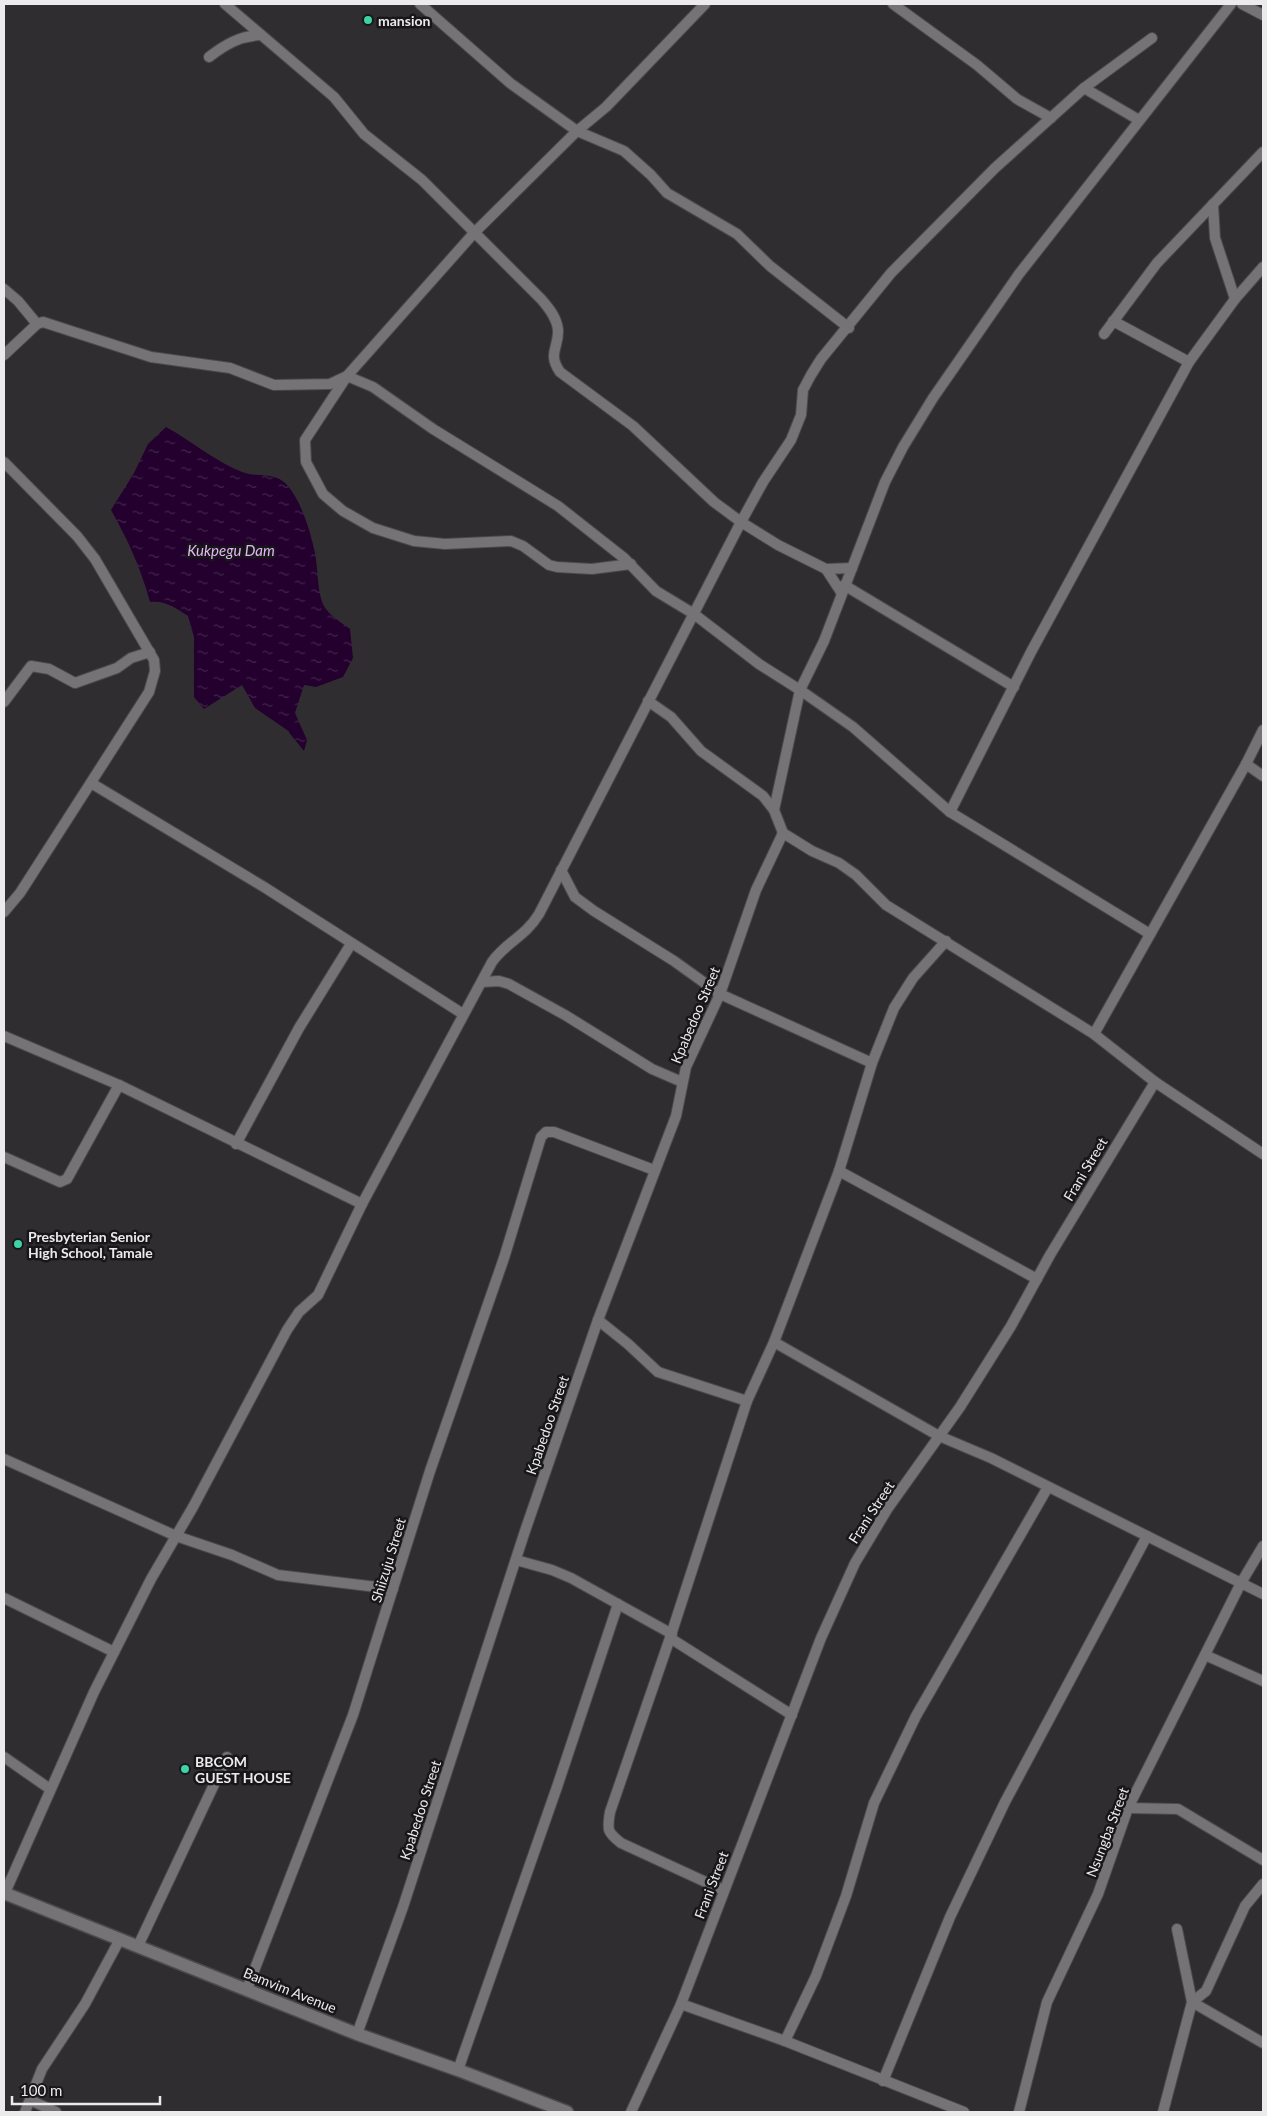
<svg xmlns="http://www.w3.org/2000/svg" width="1267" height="2116" font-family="Lato,sans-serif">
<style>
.water{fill:url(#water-ripples)}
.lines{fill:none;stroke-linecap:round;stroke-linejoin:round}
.minor-casing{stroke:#4b494c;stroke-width:12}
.tertiary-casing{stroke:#4b494c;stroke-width:15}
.minor{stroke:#767377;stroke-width:10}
.tertiary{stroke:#767377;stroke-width:12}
.poi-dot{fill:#3cd4a4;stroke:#171618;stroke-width:2}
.labels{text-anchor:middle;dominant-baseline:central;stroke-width:5;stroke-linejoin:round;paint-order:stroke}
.poi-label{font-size:14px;font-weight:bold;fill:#eceaec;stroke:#171618;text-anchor:start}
.street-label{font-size:14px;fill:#eceaec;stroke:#171618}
.water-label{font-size:15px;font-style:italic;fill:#e5b6f6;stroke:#171618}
</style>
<defs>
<pattern id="water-ripples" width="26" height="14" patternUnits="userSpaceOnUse" patternTransform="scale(1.25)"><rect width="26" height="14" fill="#23002e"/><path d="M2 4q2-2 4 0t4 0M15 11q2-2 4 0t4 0" fill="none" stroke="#43254c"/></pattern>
</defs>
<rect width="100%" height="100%" fill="#302d31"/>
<path class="water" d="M 166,427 C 192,441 214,461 242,472 C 258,478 275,471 288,486 C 301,501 311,533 315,553 C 318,567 317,598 326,609 C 332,617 342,623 350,629 L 353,658 L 343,677 L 316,687 L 304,685 L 295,713 L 307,740 L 304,751 L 287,730 L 255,708 L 242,685 L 204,709 L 194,697 L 194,637 L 188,616 C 176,608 165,600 150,602 C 141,569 128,540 111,510 L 134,473 L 148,444 Z"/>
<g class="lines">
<defs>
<g id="minor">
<path d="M 225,4 L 334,97 L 364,134 L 422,180 L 541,299 C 549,308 557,318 558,330 C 559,348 547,353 560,372 L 633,426 L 714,502 L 741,522 L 778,545 L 826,569 L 852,568"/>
<path d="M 420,4 L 510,83 L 577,131 L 624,151 L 651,175 L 667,193 L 737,234 L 770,266 L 849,328"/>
<path d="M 893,4 L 977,65 L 1017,99 L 1051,118"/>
<path d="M 1242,4 L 1263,15"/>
<path d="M 209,57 C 226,44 240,36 261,35"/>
<path d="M 1084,88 L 1139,120"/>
<path d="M 1213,204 L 1215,238 L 1235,299"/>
<path d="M 4,289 L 18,301 L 37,324"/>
<path d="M 1113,321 L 1189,362"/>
<path d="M 1104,334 L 1157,263 L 1263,152"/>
<path d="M 4,355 L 37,324 L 43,322 L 151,357 L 230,368 L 274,385 L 330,384 L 347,376 L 373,387 L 433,429 L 558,506 L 624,558 L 656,591 L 694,614 L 759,664 L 800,690 L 853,727 L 950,812 L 1150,934"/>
<path d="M 4,462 L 77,536 L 95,559 L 154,660 L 155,671 L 149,692 L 20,893 L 4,912"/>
<path d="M 631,564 L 592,569 L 557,567 L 549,565 L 523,546 L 511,541 L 445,544 L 414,541 L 373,528 L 343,511 L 323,494 L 306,462 L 305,440 L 347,376 L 474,233 L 577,131 L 606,107 L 705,4"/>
<path d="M 826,569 L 841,592"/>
<path d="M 844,585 L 1014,687"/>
<path d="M 648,701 L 671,717 L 701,751 L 763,796 L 774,810 L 783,833 L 812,851 L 839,863 L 856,875 L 886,905 L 1094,1034 L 1155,1082"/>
<path d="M 4,702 L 31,666 L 49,669 L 75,683 L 117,668 L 131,658 L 150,652"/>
<path d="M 1246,764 L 1263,776"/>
<path d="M 91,783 L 264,887 L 463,1014"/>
<path d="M 774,810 L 800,690 L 824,641 L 885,482 L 903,447 L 933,398 L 1019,274 L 1231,4"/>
<path d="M 950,812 L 1031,652 L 1189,362 L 1235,299 L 1263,267"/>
<path d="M 561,870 L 575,897 L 594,911 L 674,961 L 720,994 L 872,1063"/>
<path d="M 482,982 L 499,981 L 509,984 L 565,1015 L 652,1069 L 682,1082"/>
<path d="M 1094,1034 L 1246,764 L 1263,730"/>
<path d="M 4,1036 L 119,1085 L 362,1204"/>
<path d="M 236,1144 L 299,1028 L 351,944"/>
<path d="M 4,1157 L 60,1182 L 67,1179 L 119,1085"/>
<path d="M 839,1171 L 1037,1279"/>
<path d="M 598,1320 L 628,1344 L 658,1372 L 747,1401"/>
<path d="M 774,1342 L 939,1436 L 991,1458 L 1263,1594"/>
<path d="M 4,1459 L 176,1536 L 232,1555 L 278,1575 L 393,1589"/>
<path d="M 516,1560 L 552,1570 L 571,1578 L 672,1634"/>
<path d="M 4,1598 L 114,1652"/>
<path d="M 670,1638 L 792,1715"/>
<path d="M 1205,1655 L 1263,1681"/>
<path d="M 4,1757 L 50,1789"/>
<path d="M 1128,1808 L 1178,1809 L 1263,1860"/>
<path d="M 723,1890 L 621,1843 C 607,1832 607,1830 610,1812 L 670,1638 L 747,1401 L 774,1342 L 839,1171 L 872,1063 L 894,1008 L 913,978 L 946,941"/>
<path d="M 4,1895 L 94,1692 L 151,1579 L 193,1507 L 287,1330 L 299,1312 L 318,1295 L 362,1204 L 492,962 C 506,942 525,937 539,914 L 741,522 L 763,482 L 791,440 L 801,415 L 803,390 L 811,375 L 821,359 L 891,273 L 995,168 L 1084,88 L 1152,38"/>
<path d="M 1177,1929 L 1192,2002 L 1263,2043"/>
<path d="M 138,1946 L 227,1757"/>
<path d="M 247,1989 L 353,1715 L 430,1471 L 504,1258 L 541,1137 L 546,1132 L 554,1132 L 654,1170"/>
<path d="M 681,2004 L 785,2041 L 964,2112"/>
<path d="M 357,2034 L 403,1907 L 525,1531 L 598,1320 L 676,1116 L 686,1067 L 720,994 L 756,890 L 783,833"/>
<path d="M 785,2041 L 816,1976 L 846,1896 L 874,1803 L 916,1716 L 1048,1487"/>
<path d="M 458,2070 L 557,1787 L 618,1604"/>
<path d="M 883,2081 L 950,1917 L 1005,1802 L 1147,1536"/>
<path d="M 30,2100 L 56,2112"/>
<path d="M 25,2112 L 42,2069 L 85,2004 L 120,1939"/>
<path d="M 631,2112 L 681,2004 L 821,1638 L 855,1563 L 888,1508 L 960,1407 L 1011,1326 L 1050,1255 L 1155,1082 L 1263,1154"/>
<path d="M 1019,2112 L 1047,2002 L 1098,1894 L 1128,1808 L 1241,1583 L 1263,1546"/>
<path d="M 1163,2112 L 1192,2002 L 1206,1991 L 1245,1906 L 1263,1884"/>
</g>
<path id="tertiary" d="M 4,1893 L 357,2034 L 458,2070 L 567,2112"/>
</defs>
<use href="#minor" class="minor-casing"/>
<use href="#tertiary" class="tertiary-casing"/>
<use href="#minor" class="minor"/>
<use href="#tertiary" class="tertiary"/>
</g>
<g class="poi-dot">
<circle cx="368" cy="20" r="5"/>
<circle cx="18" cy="1244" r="5"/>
<circle cx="185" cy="1769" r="5"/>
</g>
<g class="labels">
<g class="poi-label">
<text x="378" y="20">mansion</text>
<text x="28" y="1236">Presbyterian Senior<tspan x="28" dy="16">High School, Tamale</tspan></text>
<text x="195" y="1761">BBCOM<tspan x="195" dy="16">GUEST HOUSE</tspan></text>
</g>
<g class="street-label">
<text transform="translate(695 1015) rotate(-67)">Kpabedoo Street</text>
<text transform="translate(1085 1169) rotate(-59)">Frani Street</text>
<text transform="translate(547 1425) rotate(-71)">Kpabedoo Street</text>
<text transform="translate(871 1512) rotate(-57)">Frani Street</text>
<text transform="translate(388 1560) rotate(-73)">Shiizuju Street</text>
<text transform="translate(420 1810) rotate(-72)">Kpabedoo Street</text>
<text transform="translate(1107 1832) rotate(-69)">Nsungba Street</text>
<text transform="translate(711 1885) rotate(-69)">Frani Street</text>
<text transform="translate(290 1990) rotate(22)">Bamvim Avenue</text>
</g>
<g class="water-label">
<text x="231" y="550">Kukpegu Dam</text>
</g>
</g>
<rect width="1267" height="2116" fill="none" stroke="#eceaec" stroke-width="10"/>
<path d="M12 2096v8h148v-8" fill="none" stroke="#eceaec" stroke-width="2.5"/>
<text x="20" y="2096" font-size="15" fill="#eceaec" stroke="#171618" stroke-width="4" paint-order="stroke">100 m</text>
</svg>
